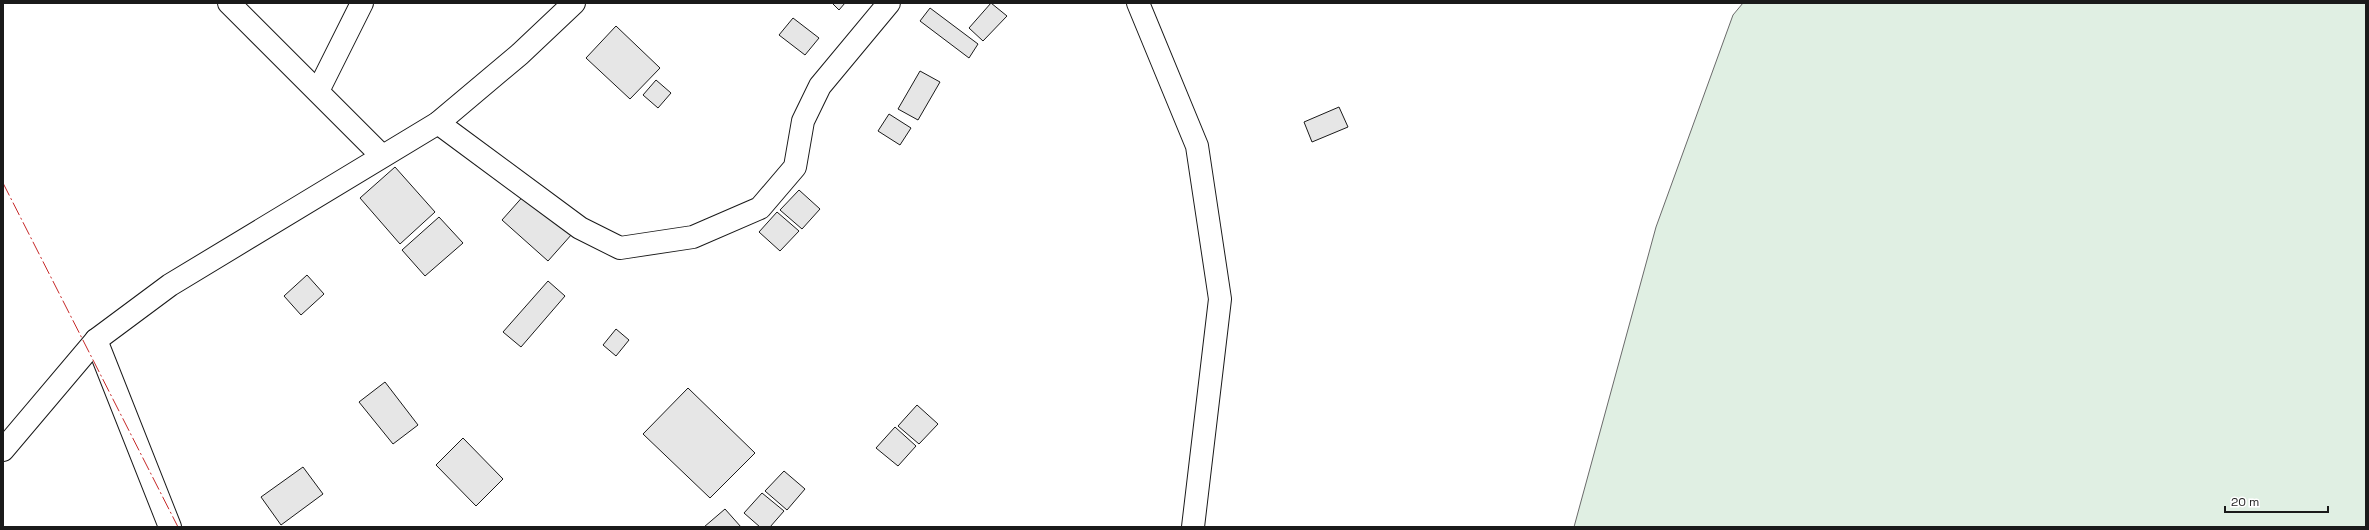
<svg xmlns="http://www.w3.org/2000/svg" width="2369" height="530" font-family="'Space Grotesk',sans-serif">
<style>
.green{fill:#e0efe3;stroke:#6a6a6a}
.building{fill:#e6e6e6;stroke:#1a1a1a}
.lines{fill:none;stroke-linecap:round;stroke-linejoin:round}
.street-casing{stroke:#1a1a1a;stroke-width:24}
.street{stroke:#fff;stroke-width:22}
.power{stroke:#c62828;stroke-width:1;stroke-dasharray:14 3 2 3;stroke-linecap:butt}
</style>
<rect width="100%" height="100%" fill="#fff"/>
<path class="green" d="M 1743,3 L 2366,3 L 2366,527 L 1574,527 L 1656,227 L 1733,15 Z"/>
<g class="building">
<path d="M 832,3 L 845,3 L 839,10 Z"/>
<path d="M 991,3 L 1007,16 L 983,41 L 969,28 Z"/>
<path d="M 930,8 L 978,44 L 969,58 L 920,21 Z"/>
<path d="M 793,18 L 819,38 L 805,55 L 779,35 Z"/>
<path d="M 616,26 L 660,68 L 630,99 L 586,58 Z"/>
<path d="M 920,71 L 940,82 L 918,120 L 898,109 Z"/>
<path d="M 656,80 L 671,93 L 658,108 L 643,95 Z"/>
<path d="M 1339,107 L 1348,127 L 1312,142 L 1304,122 Z"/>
<path d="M 889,114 L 911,128 L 900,145 L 878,131 Z"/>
<path d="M 395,167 L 435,212 L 400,244 L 360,198 Z"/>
<path d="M 799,190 L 820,209 L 802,229 L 780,210 Z"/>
<path d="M 526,193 L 572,234 L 548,261 L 502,220 Z"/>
<path d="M 777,212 L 799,231 L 780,251 L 759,232 Z"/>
<path d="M 439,217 L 463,243 L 425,276 L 402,250 Z"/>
<path d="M 307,275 L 324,294 L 301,315 L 284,296 Z"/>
<path d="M 548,281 L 565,296 L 521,347 L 503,332 Z"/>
<path d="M 616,329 L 629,340 L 616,356 L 603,345 Z"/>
<path d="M 385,382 L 418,425 L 393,444 L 359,402 Z"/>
<path d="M 688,388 L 755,453 L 710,498 L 643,434 Z"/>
<path d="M 917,405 L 938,424 L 919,444 L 898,426 Z"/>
<path d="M 895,427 L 916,446 L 898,466 L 876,448 Z"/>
<path d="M 463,438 L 503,479 L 476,506 L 436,465 Z"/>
<path d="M 303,467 L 323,494 L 281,525 L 261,497 Z"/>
<path d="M 784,471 L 805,489 L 787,510 L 765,491 Z"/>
<path d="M 762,493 L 784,511 L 770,527 L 760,527 L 744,513 Z"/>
<path d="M 725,509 L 741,527 L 704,527 Z"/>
</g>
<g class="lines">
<defs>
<g id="street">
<path d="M 229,3 L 382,156"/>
<path d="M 1138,3 L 1197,146 L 1220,299 L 1193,527"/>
<path d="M 318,91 L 362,3"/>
<path d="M 438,123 L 580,228 L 620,248 L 693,237 L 760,208 L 795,167 L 803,121 L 820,86 L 889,3"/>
<path d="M 96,340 L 170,527"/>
<path d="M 3,450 L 96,340 L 170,285 L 438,123 L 520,54 L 574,3"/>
</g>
</defs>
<use href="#street" class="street-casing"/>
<use href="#street" class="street"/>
<path class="power" d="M 3,183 L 178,527"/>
</g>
<rect width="2369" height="530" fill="none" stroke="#1a1a1a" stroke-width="8"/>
<path d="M2225 506v6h103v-6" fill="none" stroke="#1a1a1a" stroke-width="2"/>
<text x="2231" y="506" font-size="12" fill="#1a1a1a" stroke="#ffffff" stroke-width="3" paint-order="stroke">20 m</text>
</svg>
